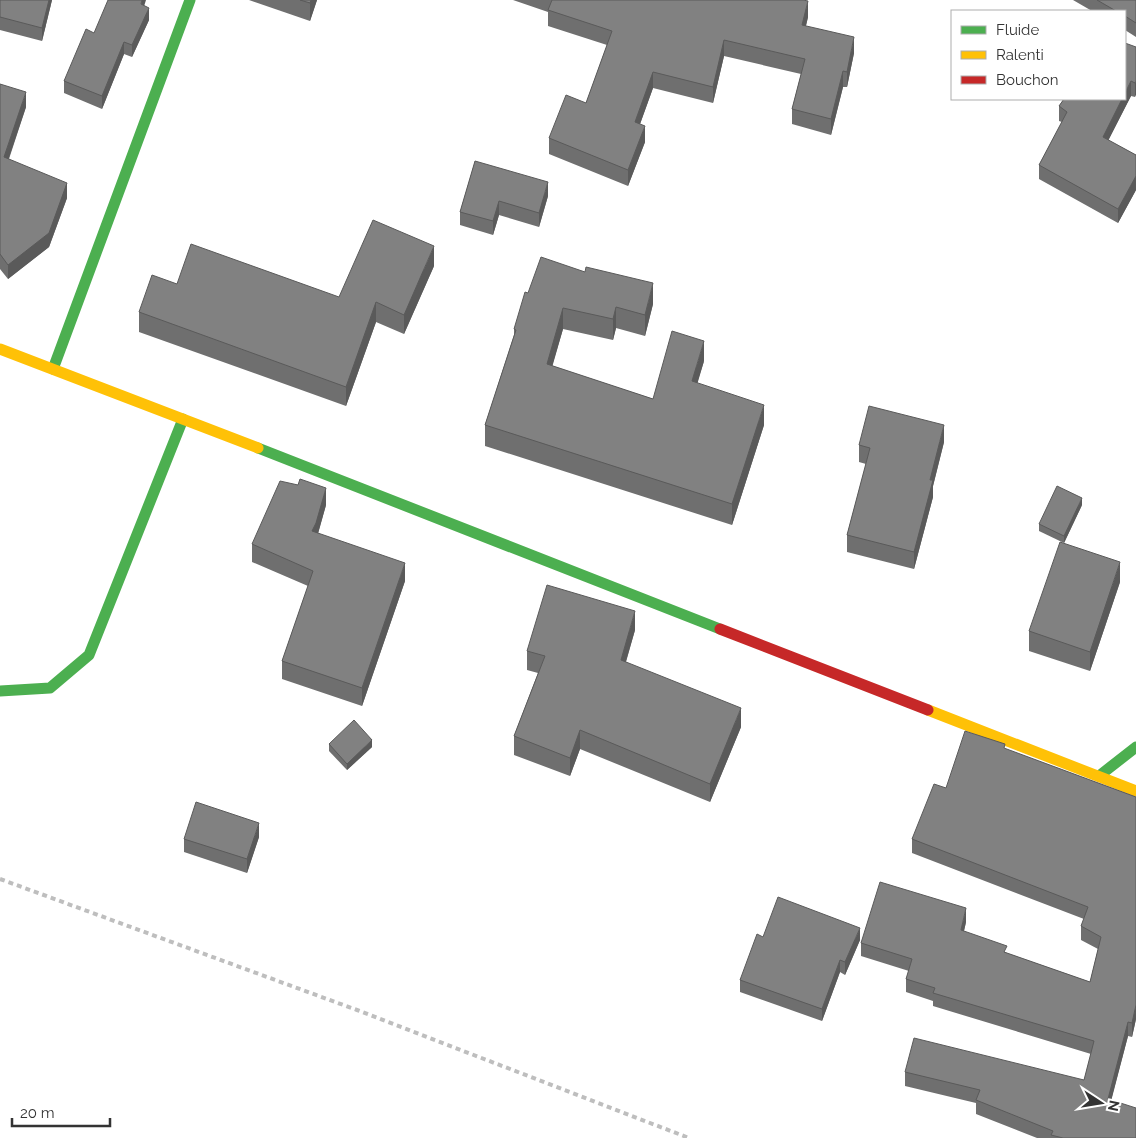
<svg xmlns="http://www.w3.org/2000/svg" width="1136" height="1138" font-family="Raleway,sans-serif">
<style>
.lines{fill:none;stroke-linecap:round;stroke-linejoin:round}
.fast{stroke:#4caf50;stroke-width:11}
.slow{stroke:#ffc107;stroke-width:11}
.jam{stroke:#c62828;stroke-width:11}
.rail{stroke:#bebebe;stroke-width:4;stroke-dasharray:5 4;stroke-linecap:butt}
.wall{fill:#6f6f6f}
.shaded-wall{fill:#5a5a5a}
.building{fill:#818181;stroke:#5a5a5a}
</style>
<rect width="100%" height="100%" fill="#fff"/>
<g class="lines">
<g class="fast">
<path d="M 53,369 L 190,0"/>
<path d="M 258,448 L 720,629"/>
<path d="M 0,691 L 50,688 L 89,655 L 183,419"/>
<path d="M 1099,776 L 1136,747"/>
</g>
<g class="slow">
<path d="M 0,349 L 258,448"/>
<path d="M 928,710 L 1136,791"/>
</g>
<path class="jam" d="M 720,629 L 928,710"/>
<path class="rail" d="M 0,879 L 357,1010 L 689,1138"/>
</g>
<g class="wall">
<path d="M 0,0 L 52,0 L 42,41 L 0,30 Z"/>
<path d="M 249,0 L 317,0 L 310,21 Z"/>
<path d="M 513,0 L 803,0 L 808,17 L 806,26 L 854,53 L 847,87 L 843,87 L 831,135 L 792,124 L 792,109 L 801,74 L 724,56 L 713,103 L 653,88 L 640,124 L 645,142 L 628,186 L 549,154 L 549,138 L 586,103 L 607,45 L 548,26 L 548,12 Z"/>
<path d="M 1073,0 L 1136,0 L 1136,37 L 1125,30 L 1125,11 L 1092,11 Z"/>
<path d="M 144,6 L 149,20 L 132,57 L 124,54 L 102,109 L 64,93 L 64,81 L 94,33 Z"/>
<path d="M 1136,47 L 1135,97 L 1131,96 L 1108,140 L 1136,155 L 1136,190 L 1118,223 L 1039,179 L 1039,165 L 1062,122 L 1059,121 L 1059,106 L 1063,100 L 1061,99 L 1125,99 Z"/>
<path d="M 0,84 L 26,107 L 9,159 L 67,198 L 49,247 L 8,279 L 0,269 Z"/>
<path d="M 475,161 L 548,196 L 539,227 L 499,215 L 493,235 L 460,225 L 460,212 Z"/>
<path d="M 434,266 L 404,334 L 376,322 L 346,406 L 139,332 L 139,312 L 177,284 L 339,297 Z"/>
<path d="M 528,293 L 653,304 L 645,336 L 616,328 L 613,340 L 563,329 L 552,366 L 653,399 L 704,361 L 697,383 L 764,425 L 732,525 L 485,446 L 485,425 L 514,335 L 514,329 Z"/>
<path d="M 944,442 L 933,486 L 933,497 L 914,569 L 847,552 L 847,535 L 866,464 L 859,462 L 859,445 Z"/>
<path d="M 326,505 L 318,533 L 405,581 L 362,706 L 282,679 L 282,661 L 308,586 L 252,562 L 252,544 Z"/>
<path d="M 1082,505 L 1064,543 L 1039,531 L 1039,524 Z"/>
<path d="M 1120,582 L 1090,671 L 1029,651 L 1029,631 Z"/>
<path d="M 635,630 L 626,662 L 741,727 L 710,802 L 580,749 L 570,776 L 514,755 L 514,736 L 538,673 L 527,670 L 527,651 Z"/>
<path d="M 329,744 L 372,747 L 347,770 L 329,751 Z"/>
<path d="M 1005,749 L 1136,797 L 1136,1019 L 1132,1037 L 1128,1036 L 1111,1100 L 1136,1138 L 1037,1138 L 976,1114 L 976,1103 L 905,1086 L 905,1072 L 1084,1080 L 1091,1054 L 933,1006 L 933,1001 L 906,992 L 906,979 L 909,971 L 861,956 L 861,943 L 966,922 L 964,931 L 1007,953 L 1090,982 L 1098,949 L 1081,940 L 1081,926 L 1084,919 L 912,853 L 912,839 L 946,788 Z"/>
<path d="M 259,837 L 247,873 L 184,852 L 184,839 Z"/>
<path d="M 763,937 L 860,940 L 845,975 L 840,972 L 822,1021 L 740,992 L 740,980 Z"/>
</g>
<g class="shaded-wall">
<path d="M 49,0 L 52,0 L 42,41 L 42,28 Z"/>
<path d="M 142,0 L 146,0 L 141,16 L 141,4 Z"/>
<path d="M 311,0 L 317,0 L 310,21 L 310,3 Z"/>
<path d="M 808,1 L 808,17 L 802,41 L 802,25 Z"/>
<path d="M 149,8 L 149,20 L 132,57 L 132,45 Z"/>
<path d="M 854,37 L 854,53 L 847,87 L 847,72 Z"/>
<path d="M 724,40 L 724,56 L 713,103 L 713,87 Z"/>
<path d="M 124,42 L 124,54 L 102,109 L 102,96 Z"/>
<path d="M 843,71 L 843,87 L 831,135 L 831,119 Z"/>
<path d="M 653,72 L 653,88 L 635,138 L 635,122 Z"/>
<path d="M 1131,81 L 1131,96 L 1103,151 L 1103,137 L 1122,99 L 1125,99 L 1125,93 Z"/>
<path d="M 1136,81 L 1136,95 L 1135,97 L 1135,83 Z"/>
<path d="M 26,92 L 26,107 L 4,172 L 4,157 Z"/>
<path d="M 645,126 L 645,142 L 628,186 L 628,170 Z"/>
<path d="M 1136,176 L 1136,190 L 1118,223 L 1118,209 Z"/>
<path d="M 548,182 L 548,196 L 539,227 L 539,213 Z"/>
<path d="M 67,183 L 67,198 L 49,247 L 8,279 L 8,265 Z"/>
<path d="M 499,201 L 499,215 L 493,235 L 493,221 Z"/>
<path d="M 434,246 L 434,266 L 404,334 L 404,315 Z"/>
<path d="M 653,283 L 653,304 L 645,336 L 645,315 Z"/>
<path d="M 376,302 L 376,322 L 346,406 L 346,387 Z"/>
<path d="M 616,307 L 616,328 L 613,340 L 613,319 Z"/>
<path d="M 563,308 L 563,329 L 547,385 L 547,364 Z"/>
<path d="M 704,341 L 704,361 L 692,402 L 692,381 Z"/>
<path d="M 764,405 L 764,425 L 732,525 L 732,504 Z"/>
<path d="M 944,425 L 944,442 L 933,486 L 933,497 L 914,569 L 914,552 L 930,480 Z"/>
<path d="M 326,488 L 326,505 L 316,541 L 312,531 Z"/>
<path d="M 1082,498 L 1082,505 L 1064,543 L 1064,536 Z"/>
<path d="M 1120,562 L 1120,582 L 1090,671 L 1090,652 Z"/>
<path d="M 405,563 L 405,581 L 362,706 L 362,688 Z"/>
<path d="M 635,611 L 635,630 L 621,678 L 621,660 Z"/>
<path d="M 741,708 L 741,727 L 710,802 L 710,784 Z"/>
<path d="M 580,730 L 580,749 L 570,776 L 570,758 Z"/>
<path d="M 372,740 L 372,747 L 347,770 L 347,764 Z"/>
<path d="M 259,823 L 259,837 L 247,873 L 247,859 Z"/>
<path d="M 966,908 L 966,922 L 961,943 L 961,930 Z"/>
<path d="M 860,928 L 860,940 L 845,975 L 845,962 Z"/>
<path d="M 840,960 L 840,972 L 822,1021 L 822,1009 Z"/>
<path d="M 1136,1005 L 1136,1019 L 1132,1037 L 1132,1023 Z"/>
<path d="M 1128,1022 L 1128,1036 L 1108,1113 L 1108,1099 Z"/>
</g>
<g class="building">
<path d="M 0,0 L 49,0 L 42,28 L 0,17 Z"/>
<path d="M 108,0 L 142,0 L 141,4 L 149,8 L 132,45 L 124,42 L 102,96 L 64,81 L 86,29 L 94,33 Z"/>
<path d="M 300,0 L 311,0 L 310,3 Z"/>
<path d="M 552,0 L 803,0 L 808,1 L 802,25 L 854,37 L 847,72 L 843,71 L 831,119 L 792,109 L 805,59 L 724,40 L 713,87 L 653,72 L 635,122 L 645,126 L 628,170 L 549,138 L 566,95 L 586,103 L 612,31 L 548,10 Z"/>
<path d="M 1097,0 L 1136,0 L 1136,23 L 1125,16 L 1125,11 L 1116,11 Z"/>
<path d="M 1125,43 L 1136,47 L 1136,81 L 1135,83 L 1131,81 L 1125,93 Z"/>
<path d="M 0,84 L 26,92 L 4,157 L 67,183 L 49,233 L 8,265 L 0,254 Z"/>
<path d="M 1064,99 L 1122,99 L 1103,137 L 1136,155 L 1136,176 L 1118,209 L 1039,165 L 1067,112 L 1059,106 Z"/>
<path d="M 475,161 L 548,182 L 539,213 L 499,201 L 493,221 L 460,212 Z"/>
<path d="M 373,220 L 434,246 L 404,315 L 376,302 L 346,387 L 139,312 L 152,275 L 177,284 L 191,244 L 339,297 Z"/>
<path d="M 541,257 L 585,272 L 586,267 L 653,283 L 645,315 L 616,307 L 613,319 L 563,308 L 547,364 L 653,399 L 672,331 L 704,341 L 692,381 L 764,405 L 732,504 L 485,425 L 516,330 L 514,329 L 525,292 L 528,293 Z"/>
<path d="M 869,406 L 944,425 L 930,480 L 933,480 L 914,552 L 847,535 L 870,448 L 859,445 Z"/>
<path d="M 300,479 L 326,488 L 316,523 L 312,531 L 405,563 L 362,688 L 282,661 L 313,571 L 252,544 L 280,481 L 298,485 Z"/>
<path d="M 1057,486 L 1082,498 L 1064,536 L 1039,524 Z"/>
<path d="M 1060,542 L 1120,562 L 1090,652 L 1029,631 Z"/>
<path d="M 547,585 L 635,611 L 621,660 L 741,708 L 710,784 L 580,730 L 570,758 L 514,736 L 545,656 L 527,651 Z"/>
<path d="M 354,720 L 372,740 L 347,764 L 329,744 Z"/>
<path d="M 965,731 L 1005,744 L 1004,748 L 1136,797 L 1136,1005 L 1132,1023 L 1128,1022 L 1108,1099 L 1136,1108 L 1136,1138 L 1063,1138 L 1051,1135 L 1053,1131 L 976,1100 L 980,1090 L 905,1072 L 914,1038 L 1084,1080 L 1094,1041 L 933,993 L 935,988 L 906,979 L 912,959 L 861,943 L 880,882 L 966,908 L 961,930 L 1007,946 L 1004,952 L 1090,982 L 1101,937 L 1081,926 L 1088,907 L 912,839 L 934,784 L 946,788 Z"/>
<path d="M 196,802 L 259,823 L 247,859 L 184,839 Z"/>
<path d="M 778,897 L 860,928 L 845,962 L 840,960 L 822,1009 L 740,980 L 757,934 L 763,937 Z"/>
</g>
<rect x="951" y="10" width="175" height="90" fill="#ffffff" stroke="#adadad"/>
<rect x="961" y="26" width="25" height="8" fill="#4caf50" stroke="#adadad"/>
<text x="996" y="35" font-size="15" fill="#333333">Fluide</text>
<rect x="961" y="51" width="25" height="8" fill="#ffc107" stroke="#adadad"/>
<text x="996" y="60" font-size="15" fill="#333333">Ralenti</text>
<rect x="961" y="76" width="25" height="8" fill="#c62828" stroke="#adadad"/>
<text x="996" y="85" font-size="15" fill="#333333">Bouchon</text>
<g transform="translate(1101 1103) rotate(102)" stroke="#ffffff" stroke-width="4" paint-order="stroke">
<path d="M0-4L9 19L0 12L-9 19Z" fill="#333333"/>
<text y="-8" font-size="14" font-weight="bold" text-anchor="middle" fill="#333333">N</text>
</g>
<path d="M12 1118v8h98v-8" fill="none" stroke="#333333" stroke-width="2.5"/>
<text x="20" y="1118" font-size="15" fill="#333333" stroke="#ffffff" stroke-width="4" paint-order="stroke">20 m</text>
</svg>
